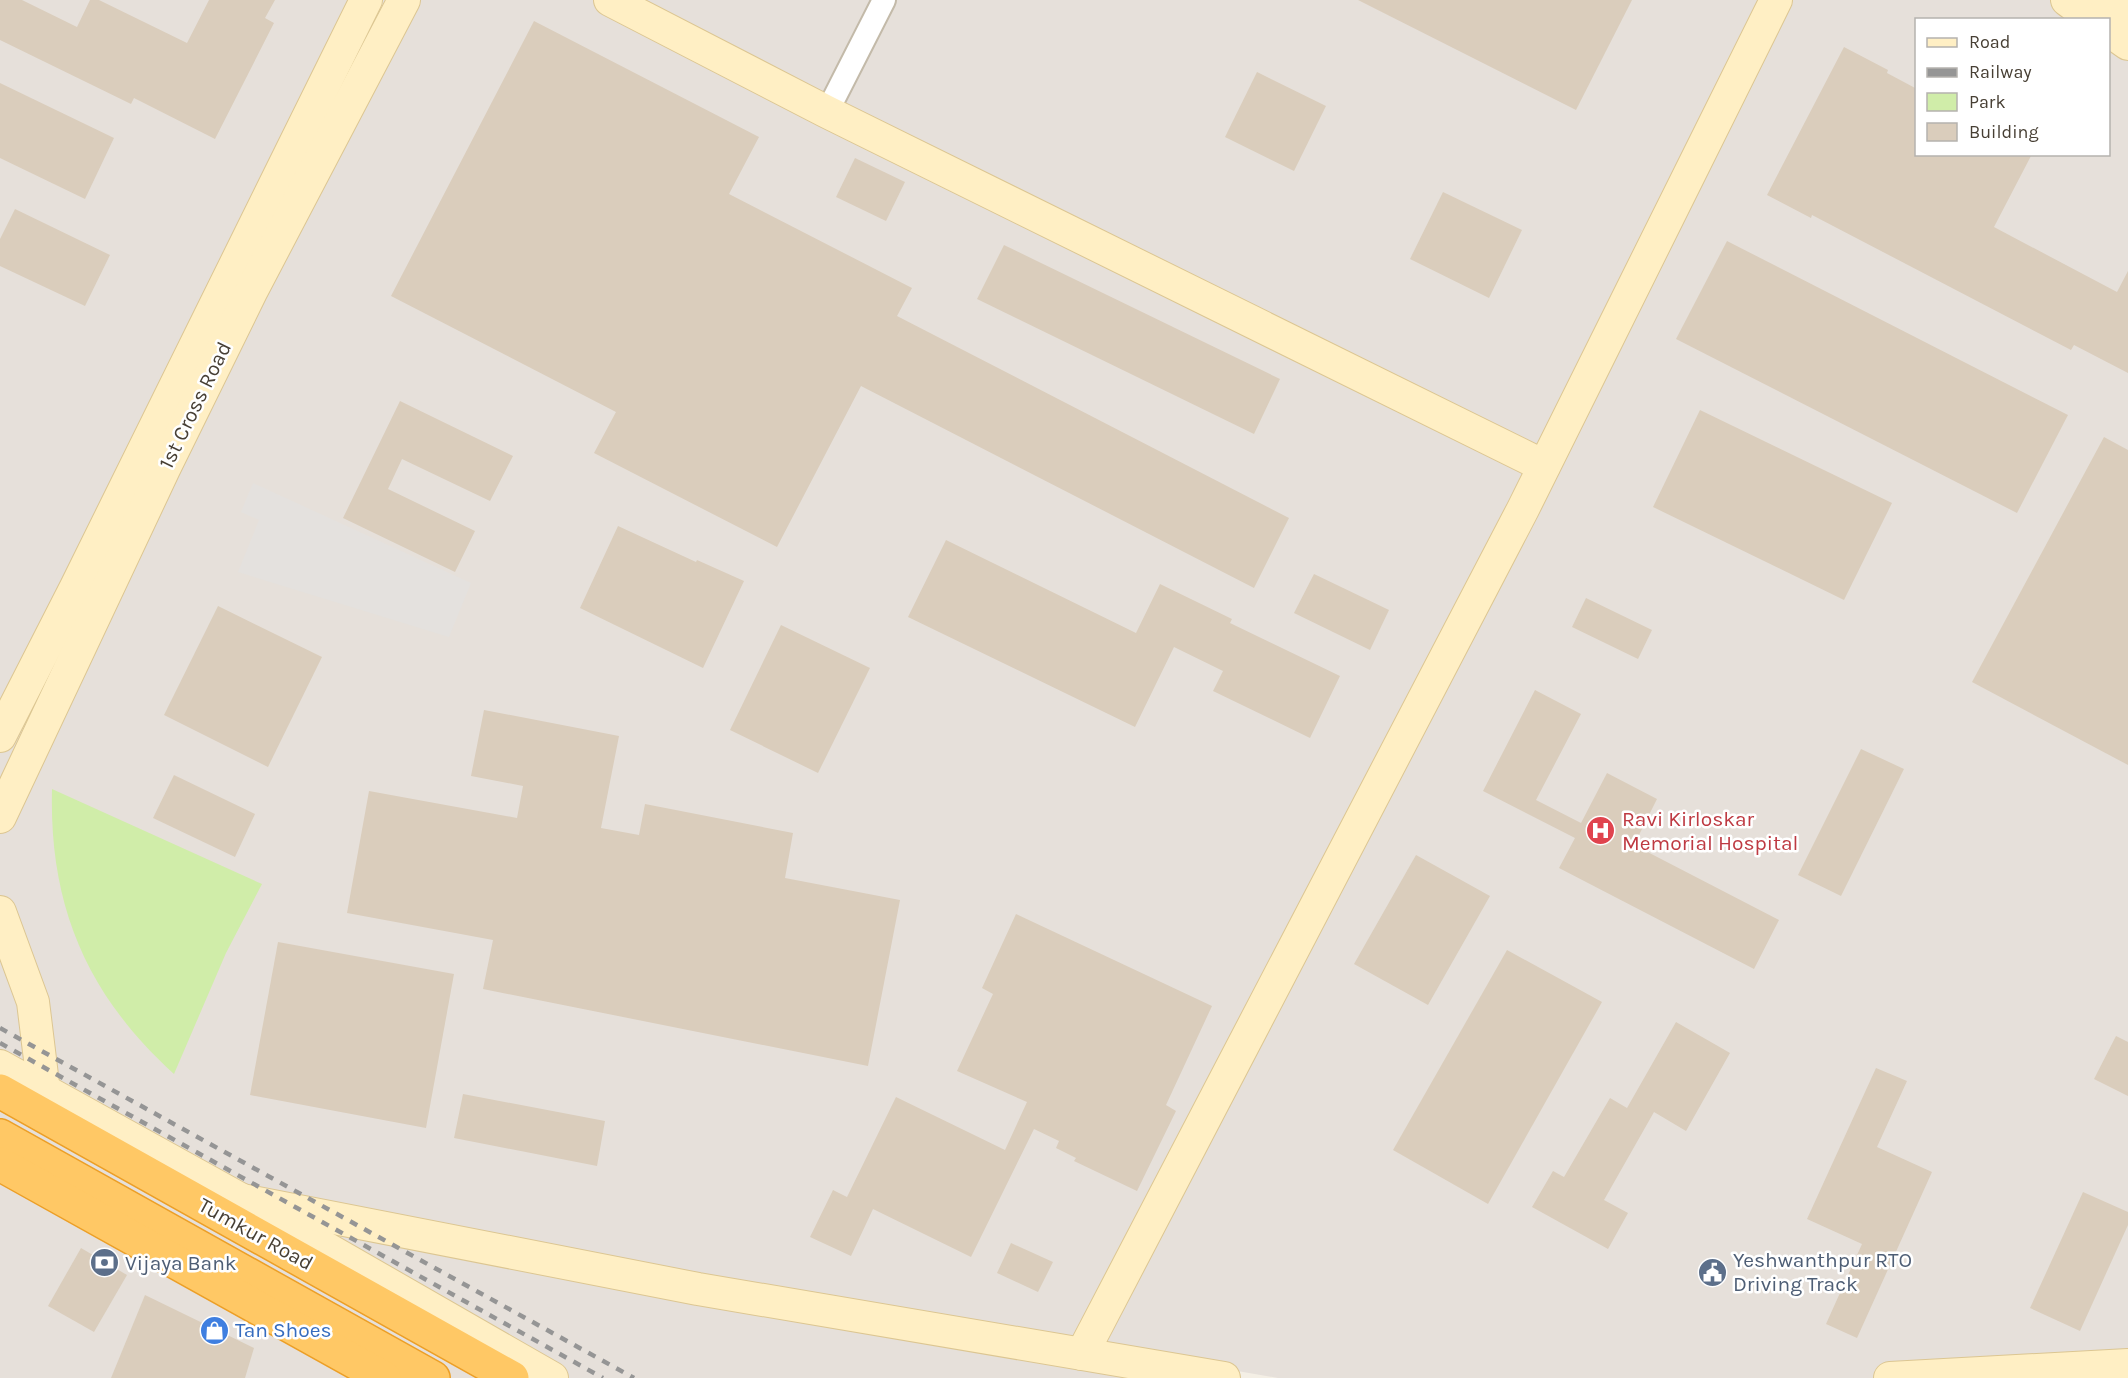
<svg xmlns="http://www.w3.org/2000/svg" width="2128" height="1378" font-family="Karla,sans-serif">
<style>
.industrial{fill:#e6e0da;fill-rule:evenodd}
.green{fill:#d0eda9}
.parking{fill:#e4e1de}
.building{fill:#dacdbc}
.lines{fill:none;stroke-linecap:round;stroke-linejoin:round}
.street-casing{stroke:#c3baa9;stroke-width:26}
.secondary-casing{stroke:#dcc692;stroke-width:34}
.highway-casing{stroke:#ec9f27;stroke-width:36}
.street{stroke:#fff;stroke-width:22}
.secondary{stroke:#ffefc4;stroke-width:32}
.highway{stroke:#ffc865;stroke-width:33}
.rail{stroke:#959595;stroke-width:4.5;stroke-dasharray:8 8;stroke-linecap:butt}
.labels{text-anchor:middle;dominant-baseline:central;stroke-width:5;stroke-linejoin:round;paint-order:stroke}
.street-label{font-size:21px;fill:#473f34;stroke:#fff}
.health-label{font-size:21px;fill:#be3a42;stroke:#fff;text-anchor:start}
.service-label{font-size:21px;fill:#4e5e75;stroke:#fff;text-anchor:start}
.shop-label{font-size:21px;fill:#366cbe;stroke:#fff;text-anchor:start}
</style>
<rect width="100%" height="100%" fill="#f4efe5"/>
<path class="industrial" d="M 0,0 L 2128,0 L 2128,1378 L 1278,1378 L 1174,1360 L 1170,1378 L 0,1378 ZM 1916,20 L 2108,20 L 2108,154 L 1916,154 Z"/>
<path class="green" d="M 52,789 L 262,884 L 226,953 L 174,1074 C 87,995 49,906 52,789 Z"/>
<path class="parking" d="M 253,483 L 471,583 L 449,637 L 238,572 L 259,520 L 241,512 Z"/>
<g class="building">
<path d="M 0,0 L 22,0 L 77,27 L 90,0 L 99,0 L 187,43 L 209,0 L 275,0 L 265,18 L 274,23 L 215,139 L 134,98 L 131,104 L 0,40 Z"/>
<path d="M 1358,0 L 1632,0 L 1576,110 Z"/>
<path d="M 534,21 L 759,137 L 729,194 L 912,288 L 897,316 L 1289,518 L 1254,588 L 861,386 L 777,547 L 594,453 L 616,412 L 391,296 Z"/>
<path d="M 1844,47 L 1888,70 L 1887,73 L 1917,89 L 1917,154 L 2032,154 L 1994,227 L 2117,292 L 2128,271 L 2128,373 L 2074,345 L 2071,350 L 1812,215 L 1811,218 L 1767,195 Z"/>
<path d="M 1257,72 L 1326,106 L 1294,171 L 1225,137 Z"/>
<path d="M 0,83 L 114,138 L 85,199 L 0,158 Z"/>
<path d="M 855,158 L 905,182 L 886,221 L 836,197 Z"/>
<path d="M 1443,192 L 1522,230 L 1489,298 L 1410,259 Z"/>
<path d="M 15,209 L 110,255 L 85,306 L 0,266 L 0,239 Z"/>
<path d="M 1727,241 L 2068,415 L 2017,513 L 1676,339 Z"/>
<path d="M 1004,245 L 1280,379 L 1254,434 L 977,299 Z"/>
<path d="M 400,401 L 513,456 L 490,501 L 402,459 L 388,489 L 475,531 L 455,572 L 343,518 Z"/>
<path d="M 1700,410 L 1892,503 L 1844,600 L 1653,507 Z"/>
<path d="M 2104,437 L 2128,450 L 2128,765 L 1972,682 Z"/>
<path d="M 618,526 L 696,562 L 697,560 L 744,581 L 703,668 L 580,608 Z"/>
<path d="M 946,540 L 1136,633 L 1160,584 L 1232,619 L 1230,623 L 1340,676 L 1310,738 L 1213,691 L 1223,671 L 1174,647 L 1135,727 L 908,617 Z"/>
<path d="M 1314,574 L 1389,610 L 1370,650 L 1294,613 Z"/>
<path d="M 1586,598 L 1652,630 L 1638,659 L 1572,627 Z"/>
<path d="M 218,606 L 322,657 L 268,767 L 164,715 Z"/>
<path d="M 781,625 L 870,668 L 818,773 L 730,730 Z"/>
<path d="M 1535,690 L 1581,714 L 1536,800 L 1581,823 L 1607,773 L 1657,799 L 1634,845 L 1779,920 L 1754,969 L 1559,868 L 1575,838 L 1483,791 Z"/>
<path d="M 484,710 L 619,736 L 601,828 L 639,835 L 645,804 L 793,833 L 785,878 L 900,900 L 868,1066 L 483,989 L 493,940 L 347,913 L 369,791 L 517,818 L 523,786 L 471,776 Z"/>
<path d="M 1861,749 L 1904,769 L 1841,896 L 1798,875 Z"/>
<path d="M 174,775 L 255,814 L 235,857 L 153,818 Z"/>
<path d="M 1416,855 L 1490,896 L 1428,1005 L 1354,964 Z"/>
<path d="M 1016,914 L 1212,1006 L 1166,1105 L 1176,1111 L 1137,1191 L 1074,1161 L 1076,1158 L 1056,1148 L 1059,1141 L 1034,1129 L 971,1257 L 873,1209 L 851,1256 L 810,1237 L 833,1190 L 847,1197 L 896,1097 L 1005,1150 L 1027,1102 L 957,1071 L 993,994 L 982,988 Z"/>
<path d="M 278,942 L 454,974 L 426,1128 L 250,1095 Z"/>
<path d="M 1507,950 L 1602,1002 L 1488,1204 L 1393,1150 Z"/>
<path d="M 1676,1022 L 1730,1053 L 1686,1131 L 1654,1112 L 1604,1200 L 1628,1213 L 1608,1249 L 1532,1207 L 1553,1171 L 1564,1177 L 1610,1098 L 1627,1108 Z"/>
<path d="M 2116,1036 L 2128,1042 L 2128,1096 L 2094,1079 Z"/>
<path d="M 1876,1068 L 1907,1081 L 1877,1147 L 1932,1172 L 1857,1338 L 1826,1324 L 1862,1244 L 1807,1219 Z"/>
<path d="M 463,1094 L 605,1121 L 597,1166 L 454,1138 Z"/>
<path d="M 2083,1192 L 2128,1212 L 2128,1225 L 2080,1331 L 2030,1308 Z"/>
<path d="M 1011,1243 L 1053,1262 L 1038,1292 L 997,1273 Z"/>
<path d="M 81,1248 L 127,1275 L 94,1332 L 48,1306 Z"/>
<path d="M 145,1295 L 254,1348 L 245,1378 L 111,1378 Z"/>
</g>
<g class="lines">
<defs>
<path id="street" d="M 827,112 L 884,0"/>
<g id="secondary">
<path d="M 610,0 L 827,112 L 1544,466"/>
<path d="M 2067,0 L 2094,20"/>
<path d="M 2107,0 L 2128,15"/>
<path d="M 2108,30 L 2128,44"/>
<path d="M 0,736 L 76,587 L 366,0"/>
<path d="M 0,817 L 164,469 L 252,290 L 404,0"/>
<path d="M 0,912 L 33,1002 L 44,1092"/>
<path d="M 0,1066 L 242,1200 L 552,1378"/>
<path d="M 242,1200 L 698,1289 L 1224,1378"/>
<path d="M 1082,1354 L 1523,509 L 1776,0"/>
<path d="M 1890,1378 L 2128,1365"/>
</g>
<g id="highway">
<path d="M 0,1091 L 512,1378"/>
<path d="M 0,1136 L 433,1378"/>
<path d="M 0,1164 L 384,1378"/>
</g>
</defs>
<use href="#street" class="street-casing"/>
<use href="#secondary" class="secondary-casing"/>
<use href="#highway" class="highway-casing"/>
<use href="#street" class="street"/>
<use href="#secondary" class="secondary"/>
<use href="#highway" class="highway"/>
<g class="rail">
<path d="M 0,1028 L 634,1378"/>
<path d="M 0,1043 L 603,1378"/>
</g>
</g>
<defs>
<symbol id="hospital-disc" viewBox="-11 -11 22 22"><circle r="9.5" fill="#e0444e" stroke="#fff"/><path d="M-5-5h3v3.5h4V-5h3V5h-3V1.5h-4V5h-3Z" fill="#fff"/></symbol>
<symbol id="bank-disc" viewBox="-11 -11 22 22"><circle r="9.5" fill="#5c6f8a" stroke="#fff"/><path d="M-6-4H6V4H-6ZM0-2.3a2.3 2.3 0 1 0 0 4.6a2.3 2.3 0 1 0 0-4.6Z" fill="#fff"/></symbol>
<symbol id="civic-disc" viewBox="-11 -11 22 22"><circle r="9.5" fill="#5c6f8a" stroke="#fff"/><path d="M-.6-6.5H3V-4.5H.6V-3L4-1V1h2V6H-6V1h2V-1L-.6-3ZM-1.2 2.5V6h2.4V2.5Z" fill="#fff"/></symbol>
<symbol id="shop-disc" viewBox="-11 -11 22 22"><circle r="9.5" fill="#3f7fe0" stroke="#fff"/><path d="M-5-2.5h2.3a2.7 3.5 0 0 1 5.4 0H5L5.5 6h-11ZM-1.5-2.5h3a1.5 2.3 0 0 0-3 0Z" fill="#fff"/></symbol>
</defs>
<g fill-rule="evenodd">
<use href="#hospital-disc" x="1584" y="814" width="33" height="33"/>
<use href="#bank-disc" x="88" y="1246" width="33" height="33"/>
<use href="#civic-disc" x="1696" y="1256" width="33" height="33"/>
<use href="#shop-disc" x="198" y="1314" width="33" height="33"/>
</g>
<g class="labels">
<g class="street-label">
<text transform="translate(195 405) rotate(-64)">1st Cross Road</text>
<text transform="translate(256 1234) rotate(29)">Tumkur Road</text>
</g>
<g class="health-label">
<text x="1622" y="819">Ravi Kirloskar<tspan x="1622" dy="24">Memorial Hospital</tspan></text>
</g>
<g class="service-label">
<text x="1733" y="1260">Yeshwanthpur RTO<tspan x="1733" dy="24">Driving Track</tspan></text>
<text x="125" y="1263">Vijaya Bank</text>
</g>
<g class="shop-label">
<text x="235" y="1330">Tan Shoes</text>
</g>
</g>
<rect x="1915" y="18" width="195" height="138" fill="#ffffff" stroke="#b5b2ae" stroke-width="1.5"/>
<rect x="1927" y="38" width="30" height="9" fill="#ffefc4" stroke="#b5b2ae" stroke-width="1.5"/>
<text x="1969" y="48" font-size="18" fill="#473f34">Road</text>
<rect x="1927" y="68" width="30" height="9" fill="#959595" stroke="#b5b2ae" stroke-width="1.5"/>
<text x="1969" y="78" font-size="18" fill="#473f34">Railway</text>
<rect x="1927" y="93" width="30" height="18" fill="#d0eda9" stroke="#b5b2ae" stroke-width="1.5"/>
<text x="1969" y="108" font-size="18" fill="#473f34">Park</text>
<rect x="1927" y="123" width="30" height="18" fill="#dacdbc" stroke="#b5b2ae" stroke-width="1.5"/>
<text x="1969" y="138" font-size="18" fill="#473f34">Building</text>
</svg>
